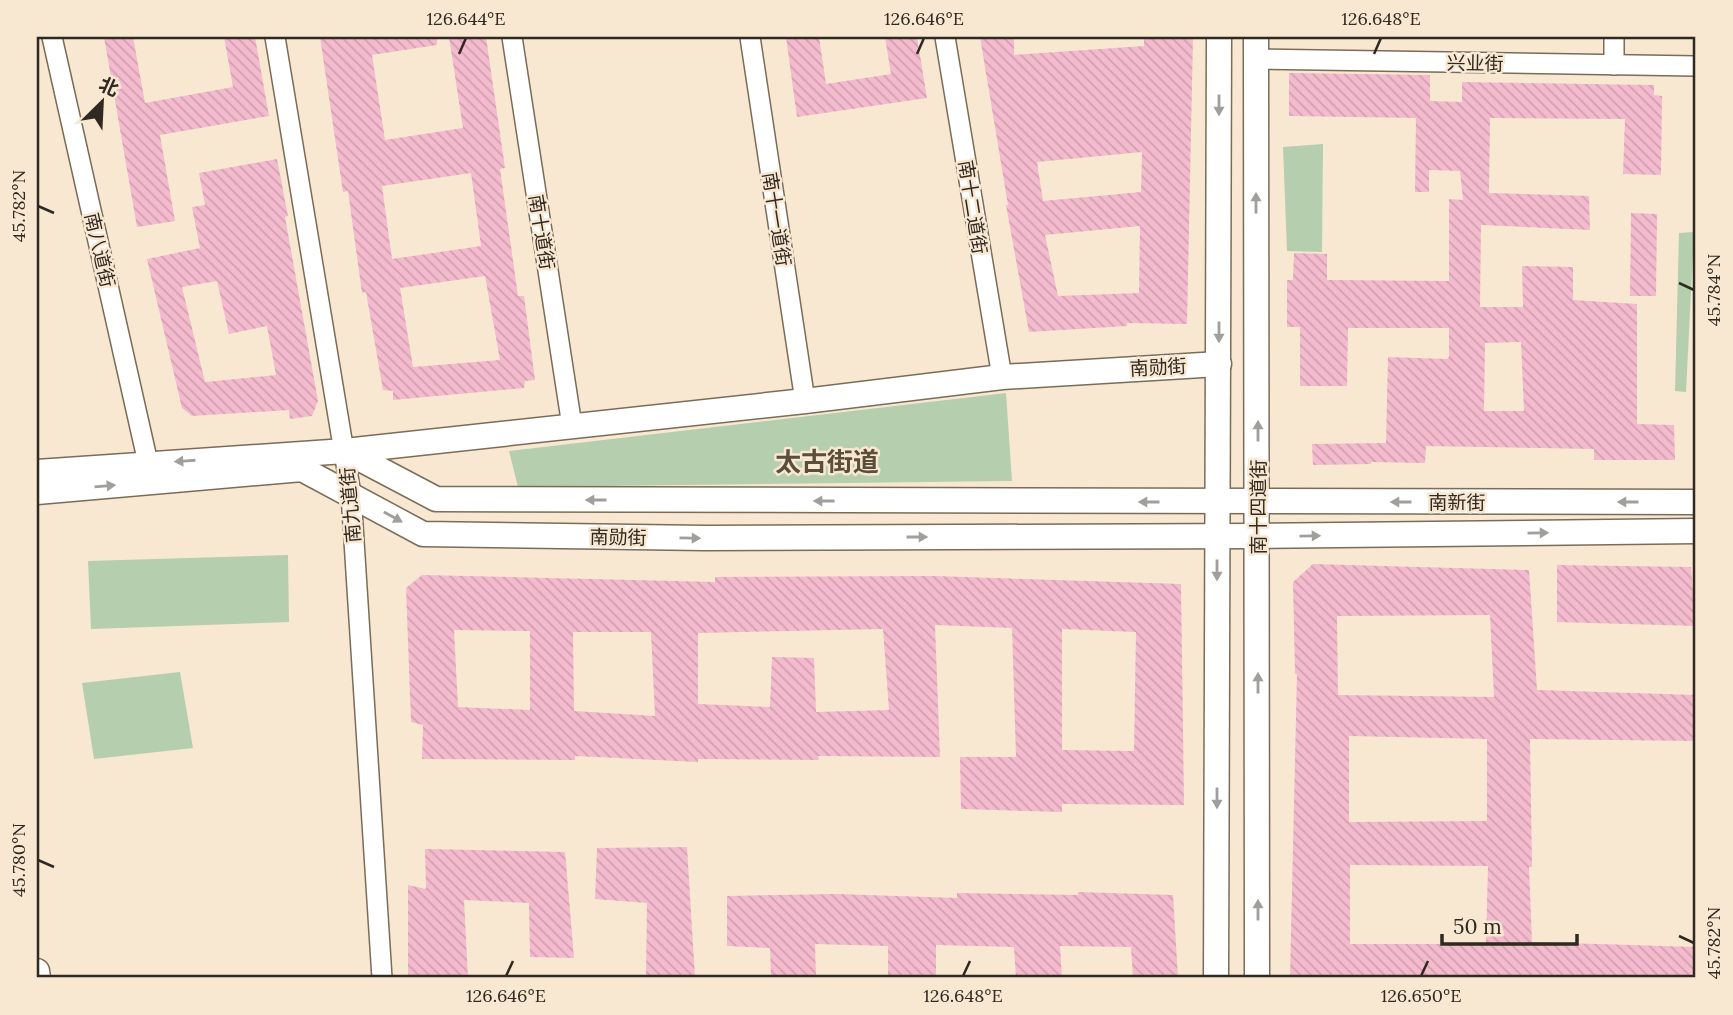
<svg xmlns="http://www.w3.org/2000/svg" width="1733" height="1015" font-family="Lora,'Noto Sans SC',serif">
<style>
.park{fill:#b5ceae}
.building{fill:url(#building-back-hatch);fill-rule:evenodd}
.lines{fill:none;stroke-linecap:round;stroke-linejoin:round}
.minor-casing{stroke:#7a6c58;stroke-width:22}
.major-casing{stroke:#7a6c58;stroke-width:27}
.minor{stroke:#fff;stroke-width:19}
.major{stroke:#fff;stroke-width:24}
.oneway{fill:#a19f9b}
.ticks{fill:none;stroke:#2f2921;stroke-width:2.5}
.labels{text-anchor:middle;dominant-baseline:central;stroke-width:5;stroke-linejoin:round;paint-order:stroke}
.street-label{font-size:19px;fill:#2f2921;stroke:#f8e8d2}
.district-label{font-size:26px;font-weight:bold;fill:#5a4d3a;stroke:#f8e8d2}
.neatline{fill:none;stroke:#2f2921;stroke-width:2.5}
.ticks-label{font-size:18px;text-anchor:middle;fill:#2f2921}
</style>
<defs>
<pattern id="building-back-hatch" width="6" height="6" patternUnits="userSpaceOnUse" patternTransform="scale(1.75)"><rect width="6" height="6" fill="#f4bace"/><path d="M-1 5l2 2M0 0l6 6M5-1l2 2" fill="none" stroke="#d2a0b1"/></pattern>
</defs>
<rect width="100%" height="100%" fill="#f8e8d2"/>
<g class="park">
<path d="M 1323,144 L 1322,252 L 1287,251 L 1283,147 Z"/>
<path d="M 1694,232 L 1686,392 L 1675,391 L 1679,233 Z"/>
<path d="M 1006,393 L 1012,481 L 518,487 L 509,451 Z"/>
<path d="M 288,555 L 289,622 L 91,629 L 88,561 Z"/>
<path d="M 180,672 L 193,748 L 94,759 L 82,683 Z"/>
</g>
<g class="building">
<path d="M 104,37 L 133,37 L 145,103 L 233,87 L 224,37 L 255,37 L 269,116 L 160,135 L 175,221 L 137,227 Z"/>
<path d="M 320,37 L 437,37 L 437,45 L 372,55 L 385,140 L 463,128 L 449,37 L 486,37 L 505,168 L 500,169 L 518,296 L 524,296 L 535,380 L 525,381 L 524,388 L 393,400 L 393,391 L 383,390 L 366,292 L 362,293 L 348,191 L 343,192 ZM 471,173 L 481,246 L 392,259 L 382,186 ZM 485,276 L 500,360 L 413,367 L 400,288 Z"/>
<path d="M 786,37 L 819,37 L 826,84 L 891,74 L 885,37 L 917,37 L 927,98 L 797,117 Z"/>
<path d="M 980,37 L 1014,37 L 1014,55 L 1144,46 L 1144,37 L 1193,37 L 1187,324 L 1127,323 L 1127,326 L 1029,332 L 1006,205 L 1008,205 ZM 1142,152 L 1141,192 L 1043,201 L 1037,162 ZM 1140,226 L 1139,293 L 1058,296 L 1045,235 Z"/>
<path d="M 1289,73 L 1430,75 L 1430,101 L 1462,102 L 1462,82 L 1654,85 L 1654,95 L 1662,96 L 1661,175 L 1623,174 L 1625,119 L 1490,118 L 1489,193 L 1589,196 L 1590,230 L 1481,225 L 1480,307 L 1523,307 L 1522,266 L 1573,267 L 1573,300 L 1637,304 L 1637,424 L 1674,425 L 1675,460 L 1594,460 L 1594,449 L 1426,446 L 1425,463 L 1371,462 L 1371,464 L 1313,465 L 1312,444 L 1386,443 L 1388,357 L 1447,359 L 1449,357 L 1449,328 L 1348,328 L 1347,386 L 1300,386 L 1300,327 L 1287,327 L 1287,280 L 1293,280 L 1294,253 L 1327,254 L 1327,280 L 1449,281 L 1449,199 L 1463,200 L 1460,171 L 1429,170 L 1429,192 L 1415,192 L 1416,118 L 1289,116 ZM 1521,342 L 1524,411 L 1484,411 L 1485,343 Z"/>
<path d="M 277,159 L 288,216 L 285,217 L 318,401 L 312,416 L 290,419 L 289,410 L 192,416 L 182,408 L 147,259 L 200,248 L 192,207 L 205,205 L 199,173 ZM 217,281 L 229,334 L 267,326 L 276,375 L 205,382 L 182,287 Z"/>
<path d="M 1631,213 L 1657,214 L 1656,296 L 1630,296 Z"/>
<path d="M 1313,564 L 1529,570 L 1537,690 L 1696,695 L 1696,741 L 1530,739 L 1532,867 L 1529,867 L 1532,942 L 1696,947 L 1696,978 L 1290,978 L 1297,674 L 1295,674 L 1293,582 ZM 1490,615 L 1494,697 L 1338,695 L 1337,616 ZM 1349,736 L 1487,739 L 1487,821 L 1349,822 ZM 1350,865 L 1488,866 L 1486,944 L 1350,944 Z"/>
<path d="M 1557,565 L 1691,567 L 1695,626 L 1557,622 Z"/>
<path d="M 422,575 L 715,582 L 715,577 L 934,576 L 1181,584 L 1184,805 L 1062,804 L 1062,812 L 961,809 L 960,757 L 1016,757 L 1012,628 L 935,625 L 940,757 L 818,756 L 819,760 L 698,759 L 698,762 L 575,756 L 575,760 L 422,759 L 423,725 L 411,722 L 406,588 ZM 883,629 L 889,710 L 816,712 L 814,658 L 772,657 L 770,707 L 698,704 L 698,633 ZM 1062,629 L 1136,632 L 1134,751 L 1062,750 ZM 454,630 L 530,631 L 530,710 L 458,707 ZM 573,632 L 651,632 L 655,716 L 574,711 Z"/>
<path d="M 687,847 L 695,978 L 646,978 L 647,903 L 595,899 L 597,848 Z"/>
<path d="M 425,849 L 565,852 L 574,958 L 530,957 L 529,903 L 464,900 L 468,978 L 408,978 L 408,885 L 426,889 Z"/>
<path d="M 1078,892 L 1173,895 L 1178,978 L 1133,978 L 1131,947 L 1060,946 L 1062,978 L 1016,978 L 1014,947 L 936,945 L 936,978 L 888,978 L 888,946 L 815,944 L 816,978 L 771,978 L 770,948 L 727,946 L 727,896 L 837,894 L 957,898 L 957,893 L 1078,895 Z"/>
</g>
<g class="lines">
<defs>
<g id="minor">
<path d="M 52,37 L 148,463"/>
<path d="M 275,37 L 351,494 L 382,978"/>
<path d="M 512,37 L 572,426"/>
<path d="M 750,37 L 805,401"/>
<path d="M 945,37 L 1002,377"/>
<path d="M 1255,59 L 1696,66"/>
<path d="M 1614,65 L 1614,37"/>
</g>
<g id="major">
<path d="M 1256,37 L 1257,978"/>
<path d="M 345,451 L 805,401 L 1002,377 L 1219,364"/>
<path d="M 37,472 L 345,451 L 436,499 L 1696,502"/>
<path d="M 37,492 L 302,469 L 423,534 L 705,538 L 1258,536 L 1696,531"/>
<path d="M 37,971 L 38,978"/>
<path d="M 1216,978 L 1219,37"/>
</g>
</defs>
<use href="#minor" class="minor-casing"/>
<use href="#major" class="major-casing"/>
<use href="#minor" class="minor"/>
<use href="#major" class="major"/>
</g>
<defs><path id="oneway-solid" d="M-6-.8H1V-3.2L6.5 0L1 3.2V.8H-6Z" transform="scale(1.75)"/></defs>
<g class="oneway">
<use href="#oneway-solid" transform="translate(1219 105) rotate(90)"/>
<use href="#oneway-solid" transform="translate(1256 203) rotate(-90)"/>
<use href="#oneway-solid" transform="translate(1219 332) rotate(90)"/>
<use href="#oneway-solid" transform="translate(1258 431) rotate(-90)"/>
<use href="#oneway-solid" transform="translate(185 461) rotate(176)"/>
<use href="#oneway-solid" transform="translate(105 486) rotate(-5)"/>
<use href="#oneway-solid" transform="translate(596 500) rotate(-180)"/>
<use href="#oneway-solid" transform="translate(824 501) rotate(-180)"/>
<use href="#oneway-solid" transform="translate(1149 502) rotate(-180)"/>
<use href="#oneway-solid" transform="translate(1401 502) rotate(-180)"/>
<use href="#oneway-solid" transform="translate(1628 502) rotate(-180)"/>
<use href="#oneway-solid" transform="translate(393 517) rotate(29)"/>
<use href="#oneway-solid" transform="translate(1538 533) rotate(-1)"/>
<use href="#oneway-solid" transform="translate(1310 536) rotate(-1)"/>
<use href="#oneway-solid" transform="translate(917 537)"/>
<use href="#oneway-solid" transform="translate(690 538) rotate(1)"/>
<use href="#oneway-solid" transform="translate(1217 570) rotate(90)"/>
<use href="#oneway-solid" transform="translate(1258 683) rotate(-90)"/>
<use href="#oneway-solid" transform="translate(1217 798) rotate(90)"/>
<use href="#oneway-solid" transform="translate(1258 910) rotate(-90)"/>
</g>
<path class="ticks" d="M 459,54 L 466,38M 917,54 L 924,38M 1374,54 L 1381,38M 38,206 L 54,213M 1679,283 L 1694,290M 38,860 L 54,867M 1679,936 L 1694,943M 506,976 L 513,961M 963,976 L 970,961M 1421,976 L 1428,961"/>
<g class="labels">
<g class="street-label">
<text transform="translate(1475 63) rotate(1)">兴业街</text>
<text transform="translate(973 207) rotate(81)">南十二道街</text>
<text transform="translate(777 219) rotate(81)">南十一道街</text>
<text transform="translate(542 232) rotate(81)">南十道街</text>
<text transform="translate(100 250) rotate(77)">南八道街</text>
<text transform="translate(1158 367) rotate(-3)">南勋街</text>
<text x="1457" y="502">南新街</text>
<text transform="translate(350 505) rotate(-95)">南九道街</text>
<text transform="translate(1258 507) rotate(-90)">南十四道街</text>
<text transform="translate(618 537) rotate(1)">南勋街</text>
</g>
<g class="district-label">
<text x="827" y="461">太古街道</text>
</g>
</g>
<rect width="1733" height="1015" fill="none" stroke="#f8e8d2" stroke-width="77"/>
<g transform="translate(102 102) rotate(24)" stroke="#f8e8d2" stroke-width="5" paint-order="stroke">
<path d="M0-5L12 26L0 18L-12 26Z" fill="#2f2921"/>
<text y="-10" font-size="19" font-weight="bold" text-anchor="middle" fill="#2f2921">北</text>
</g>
<path d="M1442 934v10h135v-10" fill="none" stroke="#2f2921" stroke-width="3.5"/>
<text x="1453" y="934" font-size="21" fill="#2f2921" stroke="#f8e8d2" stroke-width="5" paint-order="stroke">50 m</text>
<rect x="38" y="38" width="1656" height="938" class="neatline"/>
<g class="ticks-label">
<text x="466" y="25">126.644°E</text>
<text x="924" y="25">126.646°E</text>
<text x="1381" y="25">126.648°E</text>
<text transform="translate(19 206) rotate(-90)" y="6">45.782°N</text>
<text transform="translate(1714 290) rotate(-90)" y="6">45.784°N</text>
<text transform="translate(19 860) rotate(-90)" y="6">45.780°N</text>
<text transform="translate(1714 943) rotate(-90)" y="6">45.782°N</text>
<text x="506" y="1002">126.646°E</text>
<text x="963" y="1002">126.648°E</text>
<text x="1421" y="1002">126.650°E</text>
</g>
</svg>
